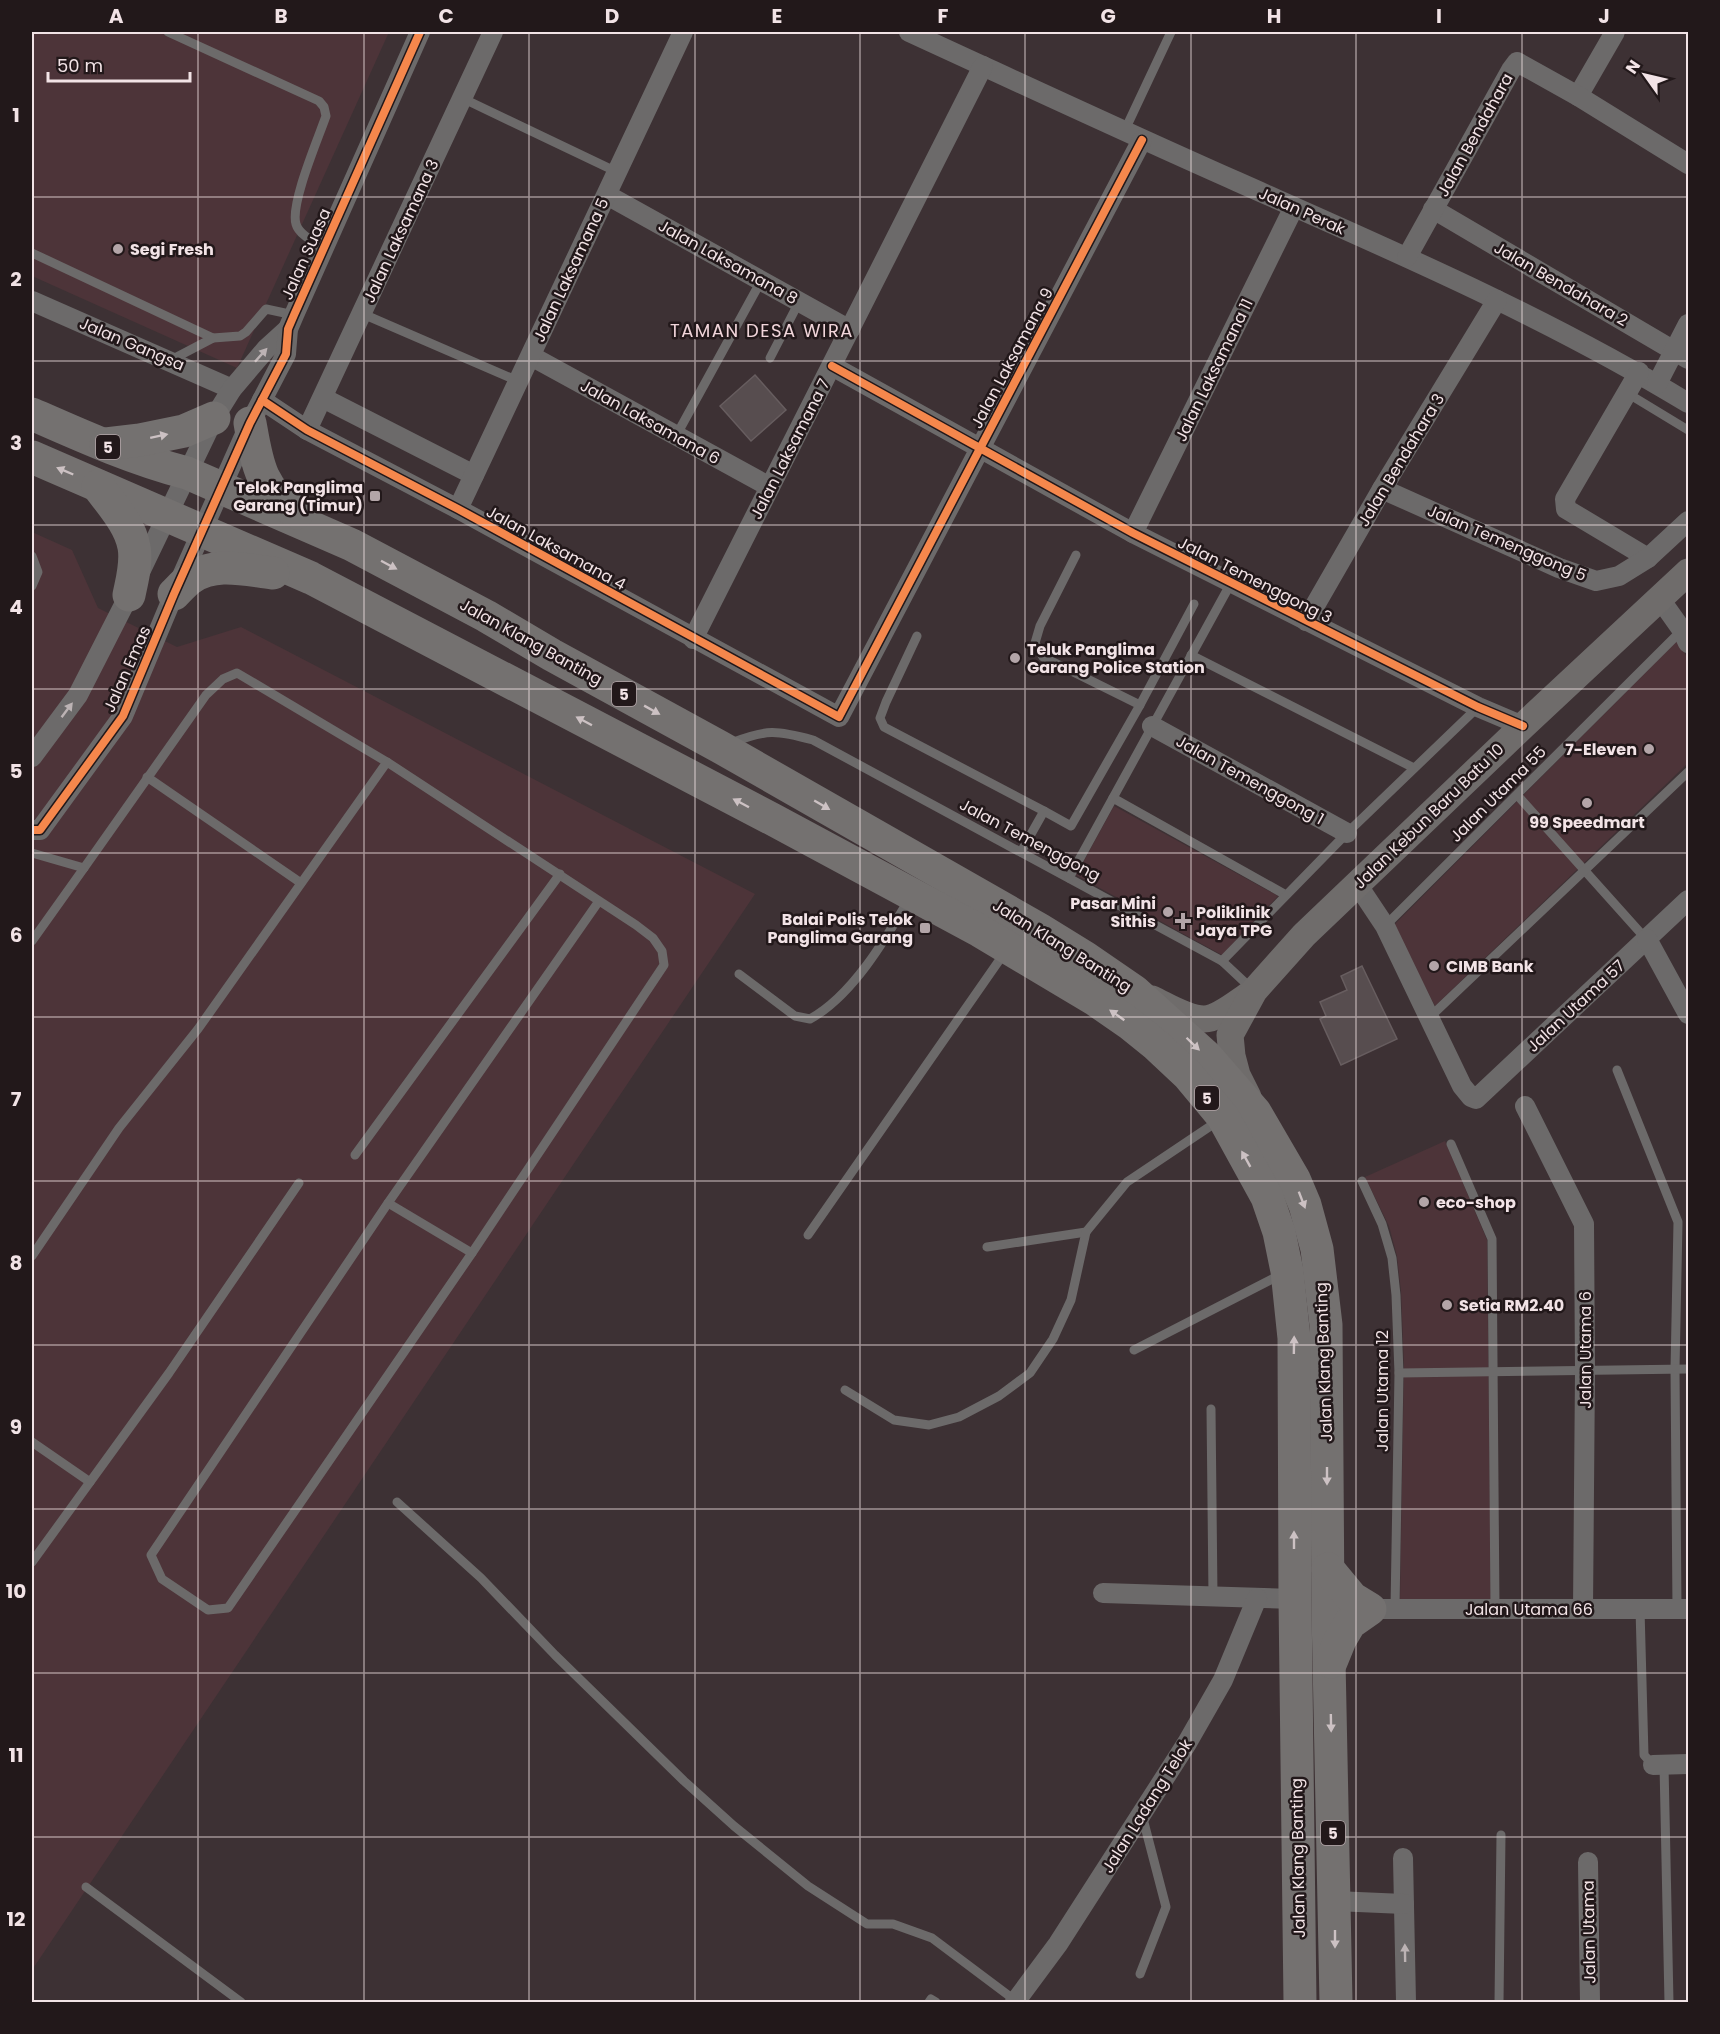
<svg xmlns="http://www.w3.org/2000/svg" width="1720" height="2034" font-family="Poppins,sans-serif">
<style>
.built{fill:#4d3439}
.building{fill:#574d4f;stroke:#675d5f;stroke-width:1.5}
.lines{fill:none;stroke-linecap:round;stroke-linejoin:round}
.lane{stroke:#6c6a6a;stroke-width:9}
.street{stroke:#6c6a6a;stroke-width:20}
.secondary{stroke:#6f6c6b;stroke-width:27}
.highway{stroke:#747170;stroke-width:33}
.cycleway-casing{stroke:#22181a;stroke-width:11}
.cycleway{stroke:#f5874c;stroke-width:8}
.oneway{fill:#bcb3b4}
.oneway2{fill:#ccc1c3}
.grid{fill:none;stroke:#f2e3e6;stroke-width:1.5;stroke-opacity:0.55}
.poi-dot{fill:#b3a5a8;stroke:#22181a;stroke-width:2}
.labels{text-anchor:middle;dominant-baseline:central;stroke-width:5;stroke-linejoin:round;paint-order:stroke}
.shield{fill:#22181a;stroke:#b4a6a9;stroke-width:1.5}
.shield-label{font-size:15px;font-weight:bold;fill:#f2e3e6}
.street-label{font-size:16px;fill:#f2e3e6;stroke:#22181a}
.poi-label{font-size:16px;font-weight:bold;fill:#f2e3e6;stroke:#22181a;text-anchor:start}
.neighbourhood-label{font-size:18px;letter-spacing:1.5px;fill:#f1d5da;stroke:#22181a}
.neatline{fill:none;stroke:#f2e3e6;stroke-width:2}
.grid-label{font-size:20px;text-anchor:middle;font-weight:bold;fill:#f2e3e6}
</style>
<rect width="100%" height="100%" fill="#3d3134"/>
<g class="built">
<path d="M 32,32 L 389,32 L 237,368 L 32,276 Z"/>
<path d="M 32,532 L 72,550 L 98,608 L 177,647 L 241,627 L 755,894 L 32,1970 Z"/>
<path d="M 1678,640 L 1688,660 L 1688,763 L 1435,1006 L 1393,926 Z"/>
<path d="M 1114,806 L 1278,896 L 1222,955 L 1076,875 Z"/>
<path d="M 1445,1141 L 1487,1240 L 1491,1603 L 1400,1600 L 1404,1365 L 1401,1291 L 1397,1256 L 1389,1226 L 1365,1177 Z"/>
</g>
<g class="building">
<path d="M 755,375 L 786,410 L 751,441 L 720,406 Z"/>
<path d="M 1362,966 L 1397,1039 L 1341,1065 L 1320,1019 L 1326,1016 L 1320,1002 L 1347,990 L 1341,976 Z"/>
</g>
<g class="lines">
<g class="lane">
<path d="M 168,32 L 319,101 L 324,107 L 326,116 C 318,139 290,204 296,224 C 299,235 315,242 324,248"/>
<path d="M 462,98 L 617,172"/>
<path d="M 1124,132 L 1171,32"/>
<path d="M 32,253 L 213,338"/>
<path d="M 363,314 L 518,381"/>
<path d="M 770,358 L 799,302"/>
<path d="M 171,360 L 213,338 L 240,336 L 246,332 L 266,309 L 294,315"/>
<path d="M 1627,393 L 1688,430"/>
<path d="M 676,436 L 761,281"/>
<path d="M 1076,555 L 1040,626 L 1035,643 L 1043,657 L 1140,705"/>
<path d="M 32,556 L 38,572 L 32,586"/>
<path d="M 917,636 L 886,702 L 880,718 L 884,727 L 1044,811"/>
<path d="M 1191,655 L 1414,768"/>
<path d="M 731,743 C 767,729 776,730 813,740 L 1222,961 L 1253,990"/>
<path d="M 147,777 L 301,883"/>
<path d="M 1518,796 L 1646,939"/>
<path d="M 1113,798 L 1286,895"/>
<path d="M 1021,852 L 1044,811 L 1071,826 L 1140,705 L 1194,604"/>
<path d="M 32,853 L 84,868 L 206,695 L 223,679 L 237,673 L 387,762 L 636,925 L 653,938 L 662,951 L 664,965 L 472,1253 L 228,1608 L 208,1610 L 162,1579 L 151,1555 L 388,1203 L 599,901"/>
<path d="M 1069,878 L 1231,583"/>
<path d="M 1385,926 L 1682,630"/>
<path d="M 32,941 L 84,868"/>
<path d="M 1222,961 L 1347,833 L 1478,707"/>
<path d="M 739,974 L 795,1016 L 810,1019 C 852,996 885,940 909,899"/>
<path d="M 1430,1017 L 1688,772"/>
<path d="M 1617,1070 L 1678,1222 L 1675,1369 L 1677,1609"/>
<path d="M 1451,1144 L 1492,1239 L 1495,1609"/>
<path d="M 355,1155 L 560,874"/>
<path d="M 1362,1181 L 1382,1224 L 1392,1258 L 1396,1295 L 1399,1373 L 1395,1608"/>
<path d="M 388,1203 L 472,1253"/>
<path d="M 808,1235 L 1005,952"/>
<path d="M 987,1247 L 1086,1232 L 1127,1182 L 1218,1121"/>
<path d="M 32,1256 L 119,1128 L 198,1029 L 387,762"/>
<path d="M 1134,1350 L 1280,1275"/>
<path d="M 1399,1373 L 1688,1369"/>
<path d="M 845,1390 L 894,1420 L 929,1425 L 959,1417 L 999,1396 L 1030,1373 L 1053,1339 L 1071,1300 L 1086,1232"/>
<path d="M 1211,1409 L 1213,1596"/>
<path d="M 32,1442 L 90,1482"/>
<path d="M 397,1502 L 481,1578 L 555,1655 L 684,1781 L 734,1826 L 808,1886 L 867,1924 L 893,1924 L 932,1938 L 1016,2001"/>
<path d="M 32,1562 L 169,1373 L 299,1183"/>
<path d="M 1640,1609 L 1644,1755 L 1653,1765"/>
<path d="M 1664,1765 L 1669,2002"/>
<path d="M 86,1887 L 241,2002"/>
<path d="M 1140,1974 L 1166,1907 L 1142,1815"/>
<path d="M 929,2002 L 931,1999 L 936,2002"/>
<path d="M 1499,2002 L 1501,1835"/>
</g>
<g class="street">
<path d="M 909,32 C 1018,82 1127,133 1238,182 C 1391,250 1545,316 1688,403"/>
<path d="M 1578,96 L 1615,32"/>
<path d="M 607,195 L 850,330"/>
<path d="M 1433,209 L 1688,359"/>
<path d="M 1407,257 L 1511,70 L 1517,62 L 1578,96 L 1688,164"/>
<path d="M 32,301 L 232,389"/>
<path d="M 531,356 L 770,487"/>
<path d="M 832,366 L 1133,533 L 1478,707 L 1523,726"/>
<path d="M 1639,372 L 1565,499 L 1566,509 L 1648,558"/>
<path d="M 1657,384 L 1688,324"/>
<path d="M 323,398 L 474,475"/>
<path d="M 262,400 L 307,430 L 458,509 L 839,717 L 1142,140"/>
<path d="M 307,430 L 493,32"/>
<path d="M 1382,489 L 1559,568 L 1596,581 L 1619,576 L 1648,558 L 1688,521"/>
<path d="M 458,509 L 683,32"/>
<path d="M 1133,533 L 1294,207"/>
<path d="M 1660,599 L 1682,630 L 1688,643"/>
<path d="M 1306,621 L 1382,489 L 1497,300"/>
<path d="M 693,639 L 983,66"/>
<path d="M 1152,726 L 1347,833"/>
<path d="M 32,757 L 78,695 L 129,595 L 214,418 L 232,389 L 266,349 L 288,329"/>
<path d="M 32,830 L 40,830 L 123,716 L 174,594 L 250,423 L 286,354 L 288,329 L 294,315 L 420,32"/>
<path d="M 1357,884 L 1385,926 L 1462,1086 L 1471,1097 L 1476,1099 L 1688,900"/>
<path d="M 1647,939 L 1688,1014"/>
<path d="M 1525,1106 L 1584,1224 L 1585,1371 L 1583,1609"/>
<path d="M 1103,1593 L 1295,1599"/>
<path d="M 1362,1609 L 1688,1609"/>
<path d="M 1653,1765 L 1688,1764"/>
<path d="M 1403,1858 L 1406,2002"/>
<path d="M 1588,1862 L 1590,2002"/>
<path d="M 1335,1901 L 1404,1904"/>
<path d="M 1015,2002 L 1058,1944 L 1187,1743 L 1223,1680 L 1257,1598"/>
</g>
<g class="secondary">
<path d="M 1152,999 C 1167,1006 1187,1019 1204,1019 C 1218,1019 1238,1002 1249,995"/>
<path d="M 1248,1097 L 1237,1075 L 1232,1056 L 1230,1035 L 1254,991 L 1304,935 L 1523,726 L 1688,572"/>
</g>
<g class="highway">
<path d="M 32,414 C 82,436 133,459 187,473 L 352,545 L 486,616 L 552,655 L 720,747 L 1039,929 L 1086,958 L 1134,991 L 1207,1057 L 1255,1112 L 1294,1179 L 1305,1205 L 1317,1249 L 1326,1325 L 1328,1611 L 1336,2002"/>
<path d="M 250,423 C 257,463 260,490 297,513"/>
<path d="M 106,444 L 140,440 L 184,431 L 214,418"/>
<path d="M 32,457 L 311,578 L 772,819 L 980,931 L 1094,999 L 1130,1024 L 1156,1045 L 1188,1075 L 1223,1117 L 1267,1197 L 1279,1232 L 1287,1271 L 1294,1338 L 1295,1599 L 1300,2002"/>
<path d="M 98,486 C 111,504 130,524 134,547 C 137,563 132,580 129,595"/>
<path d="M 174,594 C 179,589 185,582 191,578 C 215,561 246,570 273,573"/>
<path d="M 1328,1569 L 1352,1598 L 1370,1609 L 1350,1623 L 1340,1640 L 1331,1662"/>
</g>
<defs>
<g id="cycleway">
<path d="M 832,366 L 1133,533 L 1478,707 L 1523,726"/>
<path d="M 262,400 L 307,430 L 458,509 L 839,717 L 1142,140"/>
<path d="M 32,830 L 40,830 L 123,716 L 174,594 L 250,423 L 286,354 L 288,329 L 294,315 L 420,32"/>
</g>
</defs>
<use href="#cycleway" class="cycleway-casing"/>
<use href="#cycleway" class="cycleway"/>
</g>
<defs><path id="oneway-solid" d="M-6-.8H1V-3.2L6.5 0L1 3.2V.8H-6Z" transform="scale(1.5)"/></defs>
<g class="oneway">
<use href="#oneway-solid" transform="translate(261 355) rotate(-48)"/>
<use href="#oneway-solid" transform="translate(67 710) rotate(-53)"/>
<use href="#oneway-solid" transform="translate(1405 1953) rotate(-91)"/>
</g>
<g class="oneway2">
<use href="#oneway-solid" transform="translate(159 436) rotate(-12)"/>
<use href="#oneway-solid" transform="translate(65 471) rotate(-157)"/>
<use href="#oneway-solid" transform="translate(389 565) rotate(28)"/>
<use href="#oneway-solid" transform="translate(652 710) rotate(29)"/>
<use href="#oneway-solid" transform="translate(584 721) rotate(-152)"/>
<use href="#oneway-solid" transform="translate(741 803) rotate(-152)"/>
<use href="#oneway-solid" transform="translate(822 805) rotate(30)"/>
<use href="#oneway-solid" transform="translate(1117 1015) rotate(-145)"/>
<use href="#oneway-solid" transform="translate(1193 1044) rotate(44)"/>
<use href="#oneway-solid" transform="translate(1246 1159) rotate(-119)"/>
<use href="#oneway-solid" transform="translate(1302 1200) rotate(69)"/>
<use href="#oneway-solid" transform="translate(1294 1345) rotate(-89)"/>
<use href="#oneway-solid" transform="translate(1327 1476) rotate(90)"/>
<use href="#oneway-solid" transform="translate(1294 1540) rotate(-90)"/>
<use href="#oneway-solid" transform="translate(1331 1723) rotate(89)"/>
<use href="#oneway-solid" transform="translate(1335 1939) rotate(90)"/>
</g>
<path class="grid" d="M 198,32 L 198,2002M 364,32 L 364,2002M 529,32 L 529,2002M 695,32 L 695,2002M 860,32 L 860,2002M 1025,32 L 1025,2002M 1191,32 L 1191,2002M 1356,32 L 1356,2002M 1522,32 L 1522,2002M 32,197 L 1688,197M 32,361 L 1688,361M 32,525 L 1688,525M 32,689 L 1688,689M 32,853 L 1688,853M 32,1017 L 1688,1017M 32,1181 L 1688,1181M 32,1345 L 1688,1345M 32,1509 L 1688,1509M 32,1673 L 1688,1673M 32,1837 L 1688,1837"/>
<g class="poi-dot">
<circle cx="118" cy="249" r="6"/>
<rect x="369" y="490" width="12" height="12" rx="3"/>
<circle cx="1015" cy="658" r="6"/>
<circle cx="1649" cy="749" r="6"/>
<circle cx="1587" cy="803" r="6"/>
<circle cx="1168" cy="912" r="6"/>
<path d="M1180 912h6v6h6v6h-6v6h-6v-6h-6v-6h6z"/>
<rect x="919" y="922" width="12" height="12" rx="3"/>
<circle cx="1434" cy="966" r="6"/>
<circle cx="1424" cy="1202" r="6"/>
<circle cx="1447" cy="1305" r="6"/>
</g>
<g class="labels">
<g class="shield">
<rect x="96" y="435" width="24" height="24" rx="4.5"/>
<rect x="612" y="682" width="24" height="24" rx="4.5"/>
<rect x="1195" y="1086" width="24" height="24" rx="4.5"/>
<rect x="1321" y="1821" width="24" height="24" rx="4.5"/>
</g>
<g class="shield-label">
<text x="108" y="447">5</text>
<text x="624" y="694">5</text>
<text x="1207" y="1098">5</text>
<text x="1333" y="1833">5</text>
</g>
<g class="street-label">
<text transform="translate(1475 135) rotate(-61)">Jalan Bendahara</text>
<text transform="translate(1302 211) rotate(24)">Jalan Perak</text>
<text transform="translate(401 231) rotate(-65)">Jalan Laksamana 3</text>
<text transform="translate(306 254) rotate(-66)">Jalan Suasa</text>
<text transform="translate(728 262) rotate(29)">Jalan Laksamana 8</text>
<text transform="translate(571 270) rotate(-65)">Jalan Laksamana 5</text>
<text transform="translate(1561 284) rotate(30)">Jalan Bendahara 2</text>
<text transform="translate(132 344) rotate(23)">Jalan Gangsa</text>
<text transform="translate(1012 358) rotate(-62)">Jalan Laksamana 9</text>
<text transform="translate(1214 370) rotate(-64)">Jalan Laksamana 11</text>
<text transform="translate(650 422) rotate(29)">Jalan Laksamana 6</text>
<text transform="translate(790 449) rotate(-63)">Jalan Laksamana 7</text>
<text transform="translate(1401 460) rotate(-59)">Jalan Bendahara 3</text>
<text transform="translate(1507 543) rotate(23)">Jalan Temenggong 5</text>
<text transform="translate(556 548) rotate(29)">Jalan Laksamana 4</text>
<text transform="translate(1255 580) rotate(27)">Jalan Temenggong 3</text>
<text transform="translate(531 642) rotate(29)">Jalan Klang Banting</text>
<text transform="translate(127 669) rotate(-66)">Jalan Emas</text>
<text transform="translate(1250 780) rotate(29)">Jalan Temenggong 1</text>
<text transform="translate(1498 794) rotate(-45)">Jalan Utama 55</text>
<text transform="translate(1429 816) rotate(-44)">Jalan Kebun Baru Batu 10</text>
<text transform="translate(1030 840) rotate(28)">Jalan Temenggong</text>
<text transform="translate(1062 946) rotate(32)">Jalan Klang Banting</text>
<text transform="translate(1576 1006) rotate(-43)">Jalan Utama 57</text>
<text transform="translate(1585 1350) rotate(-90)">Jalan Utama 6</text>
<text transform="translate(1324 1362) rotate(-92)">Jalan Klang Banting</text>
<text transform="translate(1382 1391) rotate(-90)">Jalan Utama 12</text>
<text x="1529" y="1609">Jalan Utama 66</text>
<text transform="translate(1147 1806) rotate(-58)">Jalan Ladang Telok</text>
<text transform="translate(1298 1858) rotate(-91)">Jalan Klang Banting</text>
<text transform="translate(1589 1932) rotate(-91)">Jalan Utama</text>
</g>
<g class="poi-label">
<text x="130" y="249">Segi Fresh</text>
<text x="363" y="487" text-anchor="end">Telok Panglima<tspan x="363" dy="18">Garang (Timur)</tspan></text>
<text x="1027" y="649">Teluk Panglima<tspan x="1027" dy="18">Garang Police Station</tspan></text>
<text x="1637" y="749" text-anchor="end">7-Eleven</text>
<text x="1587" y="822" text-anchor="middle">99 Speedmart</text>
<text x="1156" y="903" text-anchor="end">Pasar Mini<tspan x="1156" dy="18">Sithis</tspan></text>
<text x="1196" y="912">Poliklinik<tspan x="1196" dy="18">Jaya TPG</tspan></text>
<text x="913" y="919" text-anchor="end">Balai Polis Telok<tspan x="913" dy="18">Panglima Garang</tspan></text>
<text x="1446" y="966">CIMB Bank</text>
<text x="1436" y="1202">eco-shop</text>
<text x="1459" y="1305">Setia RM2.40</text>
</g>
<g class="neighbourhood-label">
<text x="762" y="330">TAMAN DESA WIRA</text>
</g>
</g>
<rect width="1720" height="2034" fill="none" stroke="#22181a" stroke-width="66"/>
<g transform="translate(1645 75) rotate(304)" stroke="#22181a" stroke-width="4.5" paint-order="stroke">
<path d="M0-4.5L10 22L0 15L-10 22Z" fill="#f2e3e6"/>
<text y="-9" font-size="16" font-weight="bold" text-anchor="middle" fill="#f2e3e6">N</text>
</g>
<path d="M48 72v9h142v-9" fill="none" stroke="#f2e3e6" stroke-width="3"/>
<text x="57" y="72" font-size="18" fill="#f2e3e6" stroke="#22181a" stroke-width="4.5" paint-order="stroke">50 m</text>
<rect x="33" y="33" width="1654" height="1968" class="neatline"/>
<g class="grid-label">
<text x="116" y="23">A</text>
<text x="281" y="23">B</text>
<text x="446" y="23">C</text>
<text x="612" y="23">D</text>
<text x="777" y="23">E</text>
<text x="943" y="23">F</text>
<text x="1108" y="23">G</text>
<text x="1274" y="23">H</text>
<text x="1439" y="23">I</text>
<text x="1604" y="23">J</text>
<text x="16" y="122">1</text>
<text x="16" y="286">2</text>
<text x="16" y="450">3</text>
<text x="16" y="614">4</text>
<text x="16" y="778">5</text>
<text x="16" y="942">6</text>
<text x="16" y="1106">7</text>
<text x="16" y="1270">8</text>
<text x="16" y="1434">9</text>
<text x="16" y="1598">10</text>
<text x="16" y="1762">11</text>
<text x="16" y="1926">12</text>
</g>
</svg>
